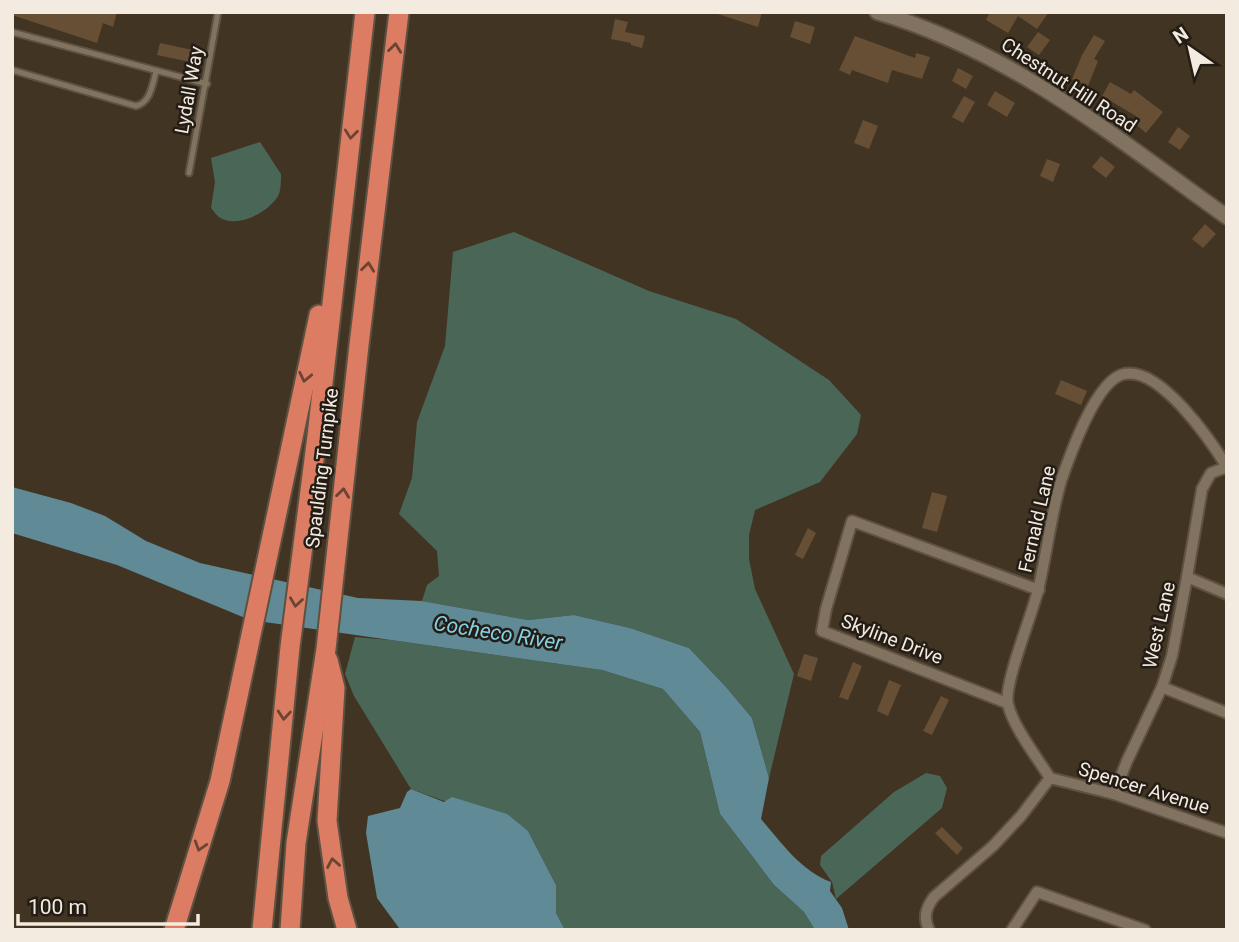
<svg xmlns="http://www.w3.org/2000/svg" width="1239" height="942" font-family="Roboto,sans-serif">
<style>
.green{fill:#4a6657}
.water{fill:#5f8a96}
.building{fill:#664f35}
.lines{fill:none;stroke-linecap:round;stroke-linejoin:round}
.lane-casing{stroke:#5d5142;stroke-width:9}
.street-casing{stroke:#5d5142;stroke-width:14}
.secondary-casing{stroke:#5d5142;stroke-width:18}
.highway-casing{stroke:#5d5142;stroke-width:23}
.lane{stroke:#827260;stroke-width:5}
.street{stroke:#827260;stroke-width:10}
.secondary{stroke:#827260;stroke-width:14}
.highway{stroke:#db7c63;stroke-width:19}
.oneway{stroke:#6d4334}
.labels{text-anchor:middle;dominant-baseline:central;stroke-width:5;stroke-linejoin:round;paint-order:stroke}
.street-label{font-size:19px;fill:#f3eae0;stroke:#231d15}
.water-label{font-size:21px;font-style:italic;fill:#85d2e6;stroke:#231d15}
</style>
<rect width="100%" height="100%" fill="#423423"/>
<g class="green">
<path d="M 260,142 L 281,174 C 281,181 281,191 278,196 C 268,213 236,229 219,217 C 216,215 214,211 211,208 L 215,182 L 211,158 Z"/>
<path d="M 514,232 L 649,291 L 736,319 L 829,380 L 861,415 L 857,434 L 820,482 L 755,510 L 749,535 L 749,559 L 755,589 L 794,674 L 769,778 L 752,718 L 726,687 L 689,648 L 630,628 L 574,615 L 528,620 L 422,601 L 427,585 L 439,576 L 437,551 L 399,514 L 412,478 L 417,422 L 445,346 L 453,252 Z"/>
<path d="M 355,637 L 390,640 L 602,670 L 663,689 L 700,732 L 720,814 L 774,885 L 804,912 L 815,930 L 565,930 L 556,913 L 556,885 L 528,831 L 411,789 L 354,696 L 345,674 Z"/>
<path d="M 926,773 L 940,776 L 947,788 L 942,808 L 836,899 L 832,882 L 820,865 L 821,856 L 894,792 Z"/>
</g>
<g class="water">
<path d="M 12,487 L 71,503 L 105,516 L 146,541 L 200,563 L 358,598 L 422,601 L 528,620 L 574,615 L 630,628 L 689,648 L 726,687 L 752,718 L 769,778 L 761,819 C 782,843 800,870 831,882 L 830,891 L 842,908 L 849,930 L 815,930 L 804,912 L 774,885 L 720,814 L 700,732 L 663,689 L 602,670 L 250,620 L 117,565 L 12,533 Z"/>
<path d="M 411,789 L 444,802 L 452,797 L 507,814 L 528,831 L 556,885 L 556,913 L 565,930 L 402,930 L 399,928 L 377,898 L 366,833 L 368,816 L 400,808 L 407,792 Z"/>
</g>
<g class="building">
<path d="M 12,12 L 117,12 L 113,27 L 103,23 L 97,43 L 12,15 Z"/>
<path d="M 719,12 L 762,12 L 758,27 L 718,14 Z"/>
<path d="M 990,12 L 1049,12 L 1037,29 L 1018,16 L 1008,33 L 986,20 Z"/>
<path d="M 615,19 L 628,22 L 625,32 L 645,36 L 642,48 L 631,45 L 631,43 L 611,39 Z"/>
<path d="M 795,21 L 815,27 L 810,44 L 790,37 Z"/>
<path d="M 1038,32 L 1050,40 L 1039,55 L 1027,47 Z"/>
<path d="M 1094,35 L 1105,41 L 1094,59 L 1098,61 L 1088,86 L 1072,79 L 1082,55 Z"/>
<path d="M 855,36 L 915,58 L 916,53 L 930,57 L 922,79 L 892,70 L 888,83 L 852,70 L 850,75 L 839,70 Z"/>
<path d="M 160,43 L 197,51 L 195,63 L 157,55 Z"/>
<path d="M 958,68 L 973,76 L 966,89 L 952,81 Z"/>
<path d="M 1110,82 L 1131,94 L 1134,90 L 1163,112 L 1146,133 L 1132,121 L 1136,116 L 1102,96 Z"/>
<path d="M 995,91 L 1015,103 L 1007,117 L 987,105 Z"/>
<path d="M 964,96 L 975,102 L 963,123 L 952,117 Z"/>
<path d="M 863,120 L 878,126 L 869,149 L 854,143 Z"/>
<path d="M 1178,127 L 1190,136 L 1180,150 L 1168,142 Z"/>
<path d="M 1101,156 L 1115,167 L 1106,178 L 1092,167 Z"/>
<path d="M 1047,159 L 1060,164 L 1053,182 L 1040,176 Z"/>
<path d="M 1205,224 L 1216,234 L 1203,248 L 1192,239 Z"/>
<path d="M 1061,380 L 1087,391 L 1081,405 L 1055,394 Z"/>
<path d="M 932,492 L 947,496 L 937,532 L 922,528 Z"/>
<path d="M 808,528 L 816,533 L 803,559 L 795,555 Z"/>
<path d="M 804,654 L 818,658 L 811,681 L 797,676 Z"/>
<path d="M 853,662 L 862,666 L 848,700 L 839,697 Z"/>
<path d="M 889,680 L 901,685 L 888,716 L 877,711 Z"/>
<path d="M 941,696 L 949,700 L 932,735 L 923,731 Z"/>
<path d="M 942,827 L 963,848 L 957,855 L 935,833 Z"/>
</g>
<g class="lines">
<defs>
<g id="lane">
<path d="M 12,32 L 207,84"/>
<path d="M 12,70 L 136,106 C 151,102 152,85 156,72"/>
<path d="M 189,173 L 218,12"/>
</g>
<g id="street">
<path d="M 1187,577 L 1227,594"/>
<path d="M 1162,687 L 1227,713"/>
<path d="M 1007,703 L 822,631 L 826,609 L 852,521 L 1039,590"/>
<path d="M 1050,778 C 1038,759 1012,725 1008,704 C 1003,684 1034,611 1039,586 C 1047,551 1051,515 1061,481 C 1070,455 1096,380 1124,374 C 1160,366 1211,441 1227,467"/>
<path d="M 1050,778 L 1114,794 L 1227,833"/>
<path d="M 1114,794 L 1127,761 L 1162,687 L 1172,656 L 1187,577 L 1202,489 L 1211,473 L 1227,467"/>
<path d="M 929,930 C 923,917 926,908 934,897 L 993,846 L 1021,816 L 1050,778"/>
<path d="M 1012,930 L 1037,892 L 1145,930"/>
</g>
<path id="secondary" d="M 877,12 C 1013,52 1113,136 1227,217"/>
<g id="highway">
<path d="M 328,660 L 335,688 L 327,821 L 338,898 L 347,930"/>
<path d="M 174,930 L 220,781 L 319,315"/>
<path d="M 262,930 L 290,647 L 317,436 L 365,12"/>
<path d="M 290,930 L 296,843 L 326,649 L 359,345 L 399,12"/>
</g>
</defs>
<use href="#lane" class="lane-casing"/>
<use href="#street" class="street-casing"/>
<use href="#secondary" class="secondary-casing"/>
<use href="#highway" class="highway-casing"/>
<use href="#lane" class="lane"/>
<use href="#street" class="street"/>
<use href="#secondary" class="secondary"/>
<use href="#highway" class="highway"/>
</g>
<defs><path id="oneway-chevron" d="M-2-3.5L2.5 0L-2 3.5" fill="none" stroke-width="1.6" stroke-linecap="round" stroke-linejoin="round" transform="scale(1.75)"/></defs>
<g class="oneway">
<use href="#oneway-chevron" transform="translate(395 48) rotate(-83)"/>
<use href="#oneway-chevron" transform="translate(351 134) rotate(96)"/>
<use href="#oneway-chevron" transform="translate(368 267) rotate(-83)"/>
<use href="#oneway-chevron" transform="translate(305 377) rotate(102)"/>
<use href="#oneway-chevron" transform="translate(343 493) rotate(-83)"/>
<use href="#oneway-chevron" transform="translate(296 602) rotate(98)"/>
<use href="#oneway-chevron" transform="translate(284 715) rotate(95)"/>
<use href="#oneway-chevron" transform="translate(200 846) rotate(107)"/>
<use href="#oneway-chevron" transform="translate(333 863) rotate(-100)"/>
</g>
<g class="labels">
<g class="street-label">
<text transform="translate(1069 85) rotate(33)">Chestnut Hill Road</text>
<text transform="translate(189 90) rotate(-80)">Lydall Way</text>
<text transform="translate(322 468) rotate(-83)">Spaulding Turnpike</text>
<text transform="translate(1037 519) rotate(-77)">Fernald Lane</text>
<text transform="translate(1159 625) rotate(-77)">West Lane</text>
<text transform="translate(892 639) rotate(21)">Skyline Drive</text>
<text transform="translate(1144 788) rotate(17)">Spencer Avenue</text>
</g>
<g class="water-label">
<text transform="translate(498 633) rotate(9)">Cocheco River</text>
</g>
</g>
<rect width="1239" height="942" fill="none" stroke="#f3eae0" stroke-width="28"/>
<g transform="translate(1190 49) rotate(326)" stroke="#231d15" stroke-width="5" paint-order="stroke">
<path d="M0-5L12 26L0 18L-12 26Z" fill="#f3eae0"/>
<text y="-10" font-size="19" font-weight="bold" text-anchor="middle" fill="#f3eae0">N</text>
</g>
<path d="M18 914v10h180v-10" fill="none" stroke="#f3eae0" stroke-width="3.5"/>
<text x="28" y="914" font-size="21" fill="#f3eae0" stroke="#231d15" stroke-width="5" paint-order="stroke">100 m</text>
</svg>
